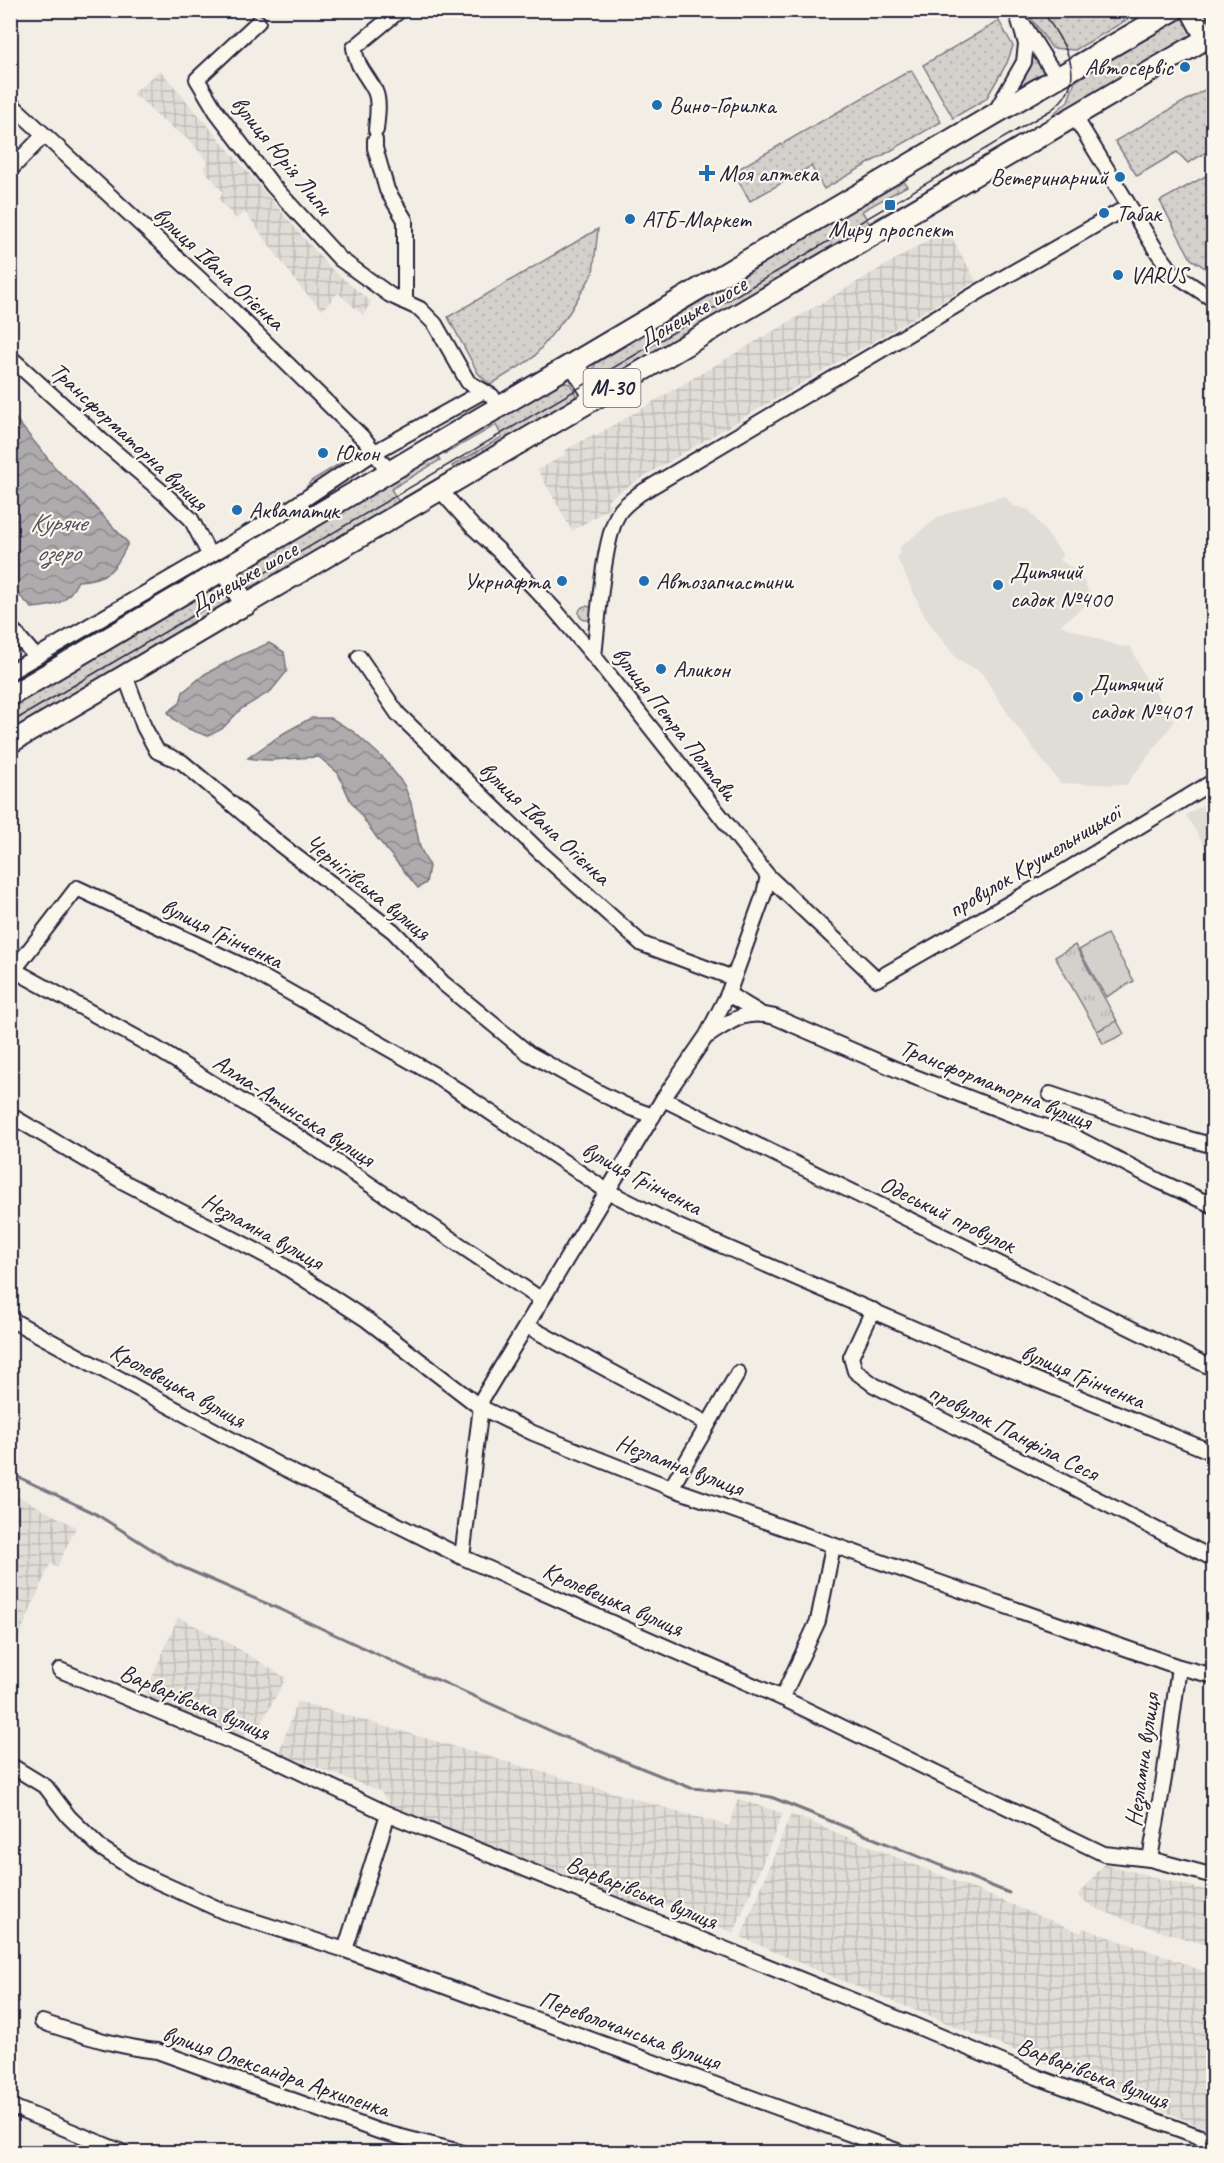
<svg xmlns="http://www.w3.org/2000/svg" width="1224" height="2163" font-family="Caveat,sans-serif">
<style>
.built{fill:#e0dcd6}
.industrial{fill:url(#industrial-grid)}
.grass{fill:url(#grass-dots);stroke:#7b7a84;stroke-width:1.5}
.park{fill:url(#park-tufts);stroke:#7b7a84;stroke-width:1.5}
.pitch{fill:#d4d1cc;stroke:#7b7a84;stroke-width:1.5}
.water{fill:url(#water-waves);stroke:#76747f;stroke-width:1.5}
.lines{fill:none;stroke-linecap:round;stroke-linejoin:round}
.stream{stroke:#76747f;stroke-width:3}
.minor-casing{stroke:#22223b;stroke-width:18}
.highway-casing{stroke:#22223b;stroke-width:24}
.minor{stroke:#fbf7ec;stroke-width:14}
.highway{stroke:#fbf7ec;stroke-width:20}
.tram{stroke:#22223b;stroke-width:1.5}
.poi-dot{fill:#1f6fb2;stroke:#fbf7ec;stroke-width:2}
.labels{text-anchor:middle;dominant-baseline:central;stroke-width:4.5;stroke-linejoin:round;paint-order:stroke}
.shield{fill:#fbf7ec;stroke:#636270;stroke-width:1.5}
.shield-label{font-size:22px;font-weight:bold;fill:#22223b}
.poi-label{font-size:24px;fill:#22223b;stroke:#fbf7ec;text-anchor:start}
.street-label{font-size:24px;fill:#22223b;stroke:#fbf7ec}
.water-label{font-size:26px;font-style:italic;fill:#535263;stroke:#fbf7ec}
</style>
<defs>
<pattern id="industrial-grid" width="8" height="8" patternUnits="userSpaceOnUse" patternTransform="scale(1.5)"><rect width="8" height="8" fill="#e0dcd6"/><path d="M0 4h8M4 0v8" fill="none" stroke="#c0bcb9"/></pattern>
<pattern id="grass-dots" width="8" height="8" patternUnits="userSpaceOnUse" patternTransform="scale(1.5)"><rect width="8" height="8" fill="#d4d1cc"/><path d="M2 2h.1M6 6h.1" fill="none" stroke="#b6b3b0" stroke-width="1.8" stroke-linecap="round"/></pattern>
<pattern id="park-tufts" width="24" height="20" patternUnits="userSpaceOnUse" patternTransform="scale(1.5)"><rect width="24" height="20" fill="#d4d1cc"/><path d="M3 7l-1-3M5 7V3M7 7l1-3M15 17l-1-3M17 17v-4M19 17l1-3" fill="none" stroke="#b6b3b0"/></pattern>
<pattern id="water-waves" width="16" height="10" patternUnits="userSpaceOnUse" patternTransform="scale(1.5)"><rect width="16" height="10" fill="#aeabad"/><path d="M0 5q4-4 8 0t8 0" fill="none" stroke="#8d8b8e"/></pattern>
</defs>
<rect width="100%" height="100%" fill="#f2eee5"/>
<filter id="ink" filterUnits="userSpaceOnUse"><feTurbulence type="fractalNoise" baseFrequency=".0167" numOctaves="2"/><feDisplacementMap in="SourceGraphic" scale="12" xChannelSelector="R" yChannelSelector="G"/><feConvolveMatrix kernelMatrix="1 2 1 2 8 2 1 2 1" color-interpolation-filters="sRGB"/></filter>
<g filter="url(#ink)">
<g class="built">
<path d="M 1005,496 L 1013,506 L 1029,510 L 1063,555 L 1059,560 L 1079,572 L 1093,600 L 1060,625 L 1121,647 L 1130,646 L 1144,675 L 1174,722 L 1126,785 L 1060,783 L 1012,720 L 981,672 L 956,658 L 925,617 L 897,558 L 901,546 L 939,517 L 967,506 Z"/>
<path d="M 1213,799 L 1213,860 L 1186,815 Z"/>
</g>
<g class="industrial">
<path d="M 160,70 L 329,267 L 371,302 L 363,315 L 338,293 L 322,310 L 301,288 L 245,212 L 236,219 L 219,200 L 223,192 L 203,168 L 208,162 L 189,140 L 158,117 L 141,100 L 132,94 Z"/>
<path d="M 947,229 L 976,281 L 653,471 L 607,500 L 611,507 L 572,531 L 538,470 L 566,454 L 564,451 L 594,434 L 595,436 Z"/>
<path d="M 10,1492 L 76,1527 L 57,1567 L 50,1564 L 14,1649 L 10,1648 Z"/>
<path d="M 178,1617 L 229,1643 L 286,1678 L 260,1725 L 251,1721 L 241,1742 L 144,1696 Z"/>
<path d="M 297,1701 L 729,1826 L 738,1799 L 783,1813 L 734,1933 L 659,1902 L 654,1912 L 578,1883 L 392,1807 L 380,1791 L 279,1753 Z"/>
<path d="M 791,1814 L 1081,1933 L 1083,1928 L 1170,1958 L 1213,1975 L 1213,2131 L 816,1970 L 741,1937 Z"/>
<path d="M 1104,1864 L 1213,1892 L 1213,1947 L 1131,1922 L 1095,1908 L 1086,1902 L 1078,1896 Z"/>
</g>
<g class="grass">
<path d="M 1026,11 L 1142,11 L 1075,50 L 1052,48 Z"/>
<path d="M 1194,11 L 1213,11 L 1213,24 L 1056,118 L 1053,114 L 1068,101 L 1075,81 Z"/>
<path d="M 999,21 L 1013,46 L 1007,63 L 986,99 L 953,118 L 923,65 Z"/>
<path d="M 1034,47 L 1048,71 L 1018,89 L 1026,73 Z"/>
<path d="M 911,70 L 941,122 L 824,189 L 811,166 L 750,201 L 733,172 Z"/>
<path d="M 1213,85 L 1213,148 L 1188,163 L 1177,152 L 1137,176 L 1115,141 Z"/>
<path d="M 1213,172 L 1213,273 L 1191,259 L 1160,201 Z"/>
<path d="M 903,180 L 907,186 L 862,211 L 869,223 L 915,197 L 916,199 L 605,383 L 595,379 L 592,373 L 595,364 Z"/>
<path d="M 598,229 L 593,273 L 569,313 L 533,358 L 490,385 L 478,373 L 448,317 Z"/>
<path d="M 563,382 L 570,384 C 575,391 578,395 573,402 L 456,471 L 452,466 L 502,437 L 496,425 L 445,454 L 444,451 Z"/>
<path d="M 354,455 L 357,457 L 355,460 L 305,489 L 311,481 Z"/>
<path d="M 437,455 L 440,460 L 391,489 L 398,501 L 446,473 L 448,475 L 259,587 L 248,586 L 243,577 L 247,566 Z"/>
<path d="M 218,586 L 224,588 C 227,594 229,597 228,604 L 11,733 L 10,706 L 212,587 Z"/>
<circle cx="586" cy="613" r="7"/>
</g>
<path class="park" d="M 1075,945 L 1117,1021 L 1097,1031 L 1055,957 Z"/>
<g class="pitch">
<path d="M 1107,934 L 1134,981 L 1106,997 L 1079,950 Z"/>
<path d="M 1117,1021 L 1124,1034 L 1103,1044 L 1097,1031 Z"/>
</g>
<g class="water">
<path d="M 11,413 L 57,470 L 76,487 L 128,543 C 116,570 108,579 78,581 C 66,604 57,606 32,608 L 18,594 L 11,583 Z"/>
<path d="M 269,643 L 284,652 L 287,671 L 271,691 L 241,709 L 222,729 L 208,736 C 193,731 177,726 168,712 L 180,703 L 183,692 L 205,674 L 239,656 Z"/>
<path d="M 311,718 L 331,718 L 354,732 L 385,760 L 404,785 L 411,803 L 420,847 L 429,866 L 426,883 L 418,888 L 377,838 L 350,800 L 338,773 L 319,757 C 295,757 271,763 248,758 L 284,733 Z"/>
</g>
<g class="lines">
<path class="stream" d="M 10,1473 L 96,1514 L 175,1564 L 286,1612 L 422,1675 L 438,1680 L 562,1736 L 691,1788 L 748,1793 L 771,1797 L 1009,1893"/>
<defs>
<g id="minor">
<path d="M 258,22 L 197,79 L 216,111 L 273,186 L 340,259 L 390,295 L 420,309 L 435,324 L 468,382 L 492,396 L 499,408"/>
<path d="M 1025,27 L 1050,67 L 1056,72 L 1064,74"/>
<path d="M 10,103 L 217,295 L 365,440 L 390,473"/>
<path d="M 996,111 L 1024,62 L 1026,44 L 1018,17"/>
<path d="M 1075,117 L 1156,250 L 1173,273 L 1214,300"/>
<path d="M 376,130 C 377,118 380,102 375,91 C 366,73 358,70 354,48 L 400,10"/>
<path d="M 375,140 L 375,148 L 387,190 L 405,220 L 405,302"/>
<path d="M 10,170 L 44,135"/>
<path d="M 10,357 L 101,440 L 167,496 L 191,519 L 209,554"/>
<path d="M 440,490 L 474,528 L 498,550 L 555,610 L 594,656 L 768,876 L 877,979 L 1062,873 L 1214,781"/>
<path d="M 10,627 L 36,657"/>
<path d="M 594,656 C 598,625 603,531 621,510 C 626,504 633,499 639,494 L 982,290 L 1129,206"/>
<path d="M 359,657 L 398,714 L 541,853 L 642,944 L 733,978"/>
<path d="M 10,672 L 291,508 L 375,452 L 482,392"/>
<path d="M 125,675 L 144,727 L 157,751 L 182,762 L 282,846 L 393,931 L 443,983 L 528,1053 L 602,1094 L 631,1108 L 653,1116"/>
<path d="M 14,970 L 157,1049 L 293,1133 L 542,1300"/>
<path d="M 10,975 L 77,888 L 245,967 L 435,1075 L 607,1191 L 677,1226 L 956,1347 L 1214,1453"/>
<path d="M 728,994 L 758,1012"/>
<path d="M 709,1035 C 733,1020 745,1009 775,1017 L 907,1074 L 1034,1123 L 1071,1135 L 1159,1181 L 1214,1206"/>
<path d="M 1050,1094 L 1157,1130 L 1214,1146"/>
<path d="M 663,1099 L 1214,1369"/>
<path d="M 10,1115 L 122,1181 L 278,1262 L 367,1320 L 480,1407 L 533,1433 L 671,1488 L 1179,1667 L 1214,1676"/>
<path d="M 873,1310 L 851,1357 L 855,1371 L 874,1385 L 1214,1559"/>
<path d="M 10,1319 L 280,1466 L 462,1557 L 782,1698 L 1104,1854 L 1150,1859 L 1214,1876"/>
<path d="M 527,1326 L 708,1424"/>
<path d="M 671,1488 L 738,1373"/>
<path d="M 462,1557 L 482,1399 L 663,1099 L 707,1035 L 728,994 L 764,894 L 768,876"/>
<path d="M 60,1670 L 273,1759 L 388,1814 L 909,2023 L 1037,2077 L 1214,2142"/>
<path d="M 782,1698 L 818,1621 L 833,1546"/>
<path d="M 10,1765 L 46,1787 L 69,1817 L 101,1848 L 139,1873 L 225,1912 L 345,1950 L 900,2152"/>
<path d="M 1150,1859 L 1164,1778 L 1179,1667"/>
<path d="M 345,1950 L 388,1814"/>
<path d="M 42,2022 C 80,2034 117,2047 157,2051 L 378,2131 L 460,2152"/>
<path d="M 10,2106 L 122,2152"/>
</g>
<g id="highway">
<path d="M 1191,10 L 1206,38"/>
<path d="M 574,364 L 595,398"/>
<path d="M 224,570 L 246,605"/>
<path d="M 10,696 L 993,115 L 1174,10"/>
<path d="M 10,743 L 1214,34"/>
</g>
</defs>
<use href="#minor" class="minor-casing"/>
<use href="#highway" class="highway-casing"/>
<use href="#minor" class="minor"/>
<use href="#highway" class="highway"/>
<path class="tram" d="M 10,723 L 1051,110 C 1093,79 1062,42 1042,10"/>
</g>
</g>
<g class="poi-dot">
<circle cx="1185" cy="67" r="6"/>
<circle cx="657" cy="105" r="6"/>
<path d="M704 164h6v6h6v6h-6v6h-6v-6h-6v-6h6z"/>
<circle cx="1120" cy="177" r="6"/>
<rect x="884" y="199" width="12" height="12" rx="3"/>
<circle cx="1104" cy="213" r="6"/>
<circle cx="630" cy="219" r="6"/>
<circle cx="1118" cy="275" r="6"/>
<circle cx="323" cy="453" r="6"/>
<circle cx="237" cy="510" r="6"/>
<circle cx="562" cy="581" r="6"/>
<circle cx="644" cy="581" r="6"/>
<circle cx="998" cy="585" r="6"/>
<circle cx="661" cy="669" r="6"/>
<circle cx="1078" cy="697" r="6"/>
</g>
<g class="labels">
<rect class="shield" x="583.5" y="369" width="57" height="38" rx="4.5"/>
<g class="shield-label">
<text x="612" y="388">М-30</text>
</g>
<g class="poi-label">
<text x="1173" y="67" text-anchor="end">Автосервіс</text>
<text x="669" y="105">Вино-Горилка</text>
<text x="719" y="173">Моя аптека</text>
<text x="1108" y="177" text-anchor="end">Ветеринарний</text>
<text x="1116" y="213">Табак</text>
<text x="642" y="219">АТБ-Маркет</text>
<text x="890" y="229" text-anchor="middle">Миру проспект</text>
<text x="1130" y="275">VARUS</text>
<text x="335" y="453">Юкон</text>
<text x="249" y="510">Акваматик</text>
<text x="1010" y="571">Дитячий<tspan x="1010" dy="28">садок №400</tspan></text>
<text x="550" y="581" text-anchor="end">Укрнафта</text>
<text x="656" y="581">Автозапчастини</text>
<text x="673" y="669">Аликон</text>
<text x="1090" y="683">Дитячий<tspan x="1090" dy="28">садок №401</tspan></text>
</g>
<g class="street-label">
<text transform="translate(282 155) rotate(51)">вулиця Юрія Липи</text>
<text transform="translate(219 268) rotate(43)">вулиця Івана Огієнка</text>
<text transform="translate(692 312) rotate(-30)">Донецьке шосе</text>
<text transform="translate(129 436) rotate(43)">Трансформаторна вулиця</text>
<text transform="translate(243 577) rotate(-30)">Донецьке шосе</text>
<text transform="translate(675 723) rotate(52)">вулиця Петра Полтави</text>
<text transform="translate(545 823) rotate(43)">вулиця Івана Огієнка</text>
<text transform="translate(1034 861) rotate(-31)">провулок Крушельницької</text>
<text transform="translate(368 887) rotate(39)">Чернігівська вулиця</text>
<text transform="translate(222 933) rotate(26)">вулиця Грінченка</text>
<text transform="translate(996 1084) rotate(22)">Трансформаторна вулиця</text>
<text transform="translate(294 1110) rotate(33)">Алма-Атинська вулиця</text>
<text transform="translate(642 1178) rotate(28)">вулиця Грінченка</text>
<text transform="translate(948 1214) rotate(26)">Одеський провулок</text>
<text transform="translate(263 1231) rotate(29)">Незламна вулиця</text>
<text transform="translate(1083 1376) rotate(23)">вулиця Грінченка</text>
<text transform="translate(178 1385) rotate(29)">Кролевецька вулиця</text>
<text transform="translate(1014 1432) rotate(27)">провулок Панфіла Сеся</text>
<text transform="translate(680 1465) rotate(21)">Незламна вулиця</text>
<text transform="translate(613 1599) rotate(24)">Кролевецька вулиця</text>
<text transform="translate(195 1702) rotate(23)">Варварівська вулиця</text>
<text transform="translate(1142 1760) rotate(-82)">Незламна вулиця</text>
<text transform="translate(642 1892) rotate(22)">Варварівська вулиця</text>
<text transform="translate(630 2030) rotate(20)">Переволочанська вулиця</text>
<text transform="translate(276 2071) rotate(19)">вулиця Олександра Архипенка</text>
<text transform="translate(1093 2073) rotate(21)">Варварівська вулиця</text>
</g>
<g class="water-label">
<text x="58" y="522">Куряче<tspan x="58" dy="30">озеро</tspan></text>
</g>
</g>
<rect width="1224" height="2163" fill="none" stroke="#fbf7ec" stroke-width="36"/>
<rect x="18" y="18" width="1188" height="2127" fill="none" stroke="#22223b" stroke-width="2" filter="url(#ink)"/>
</svg>
